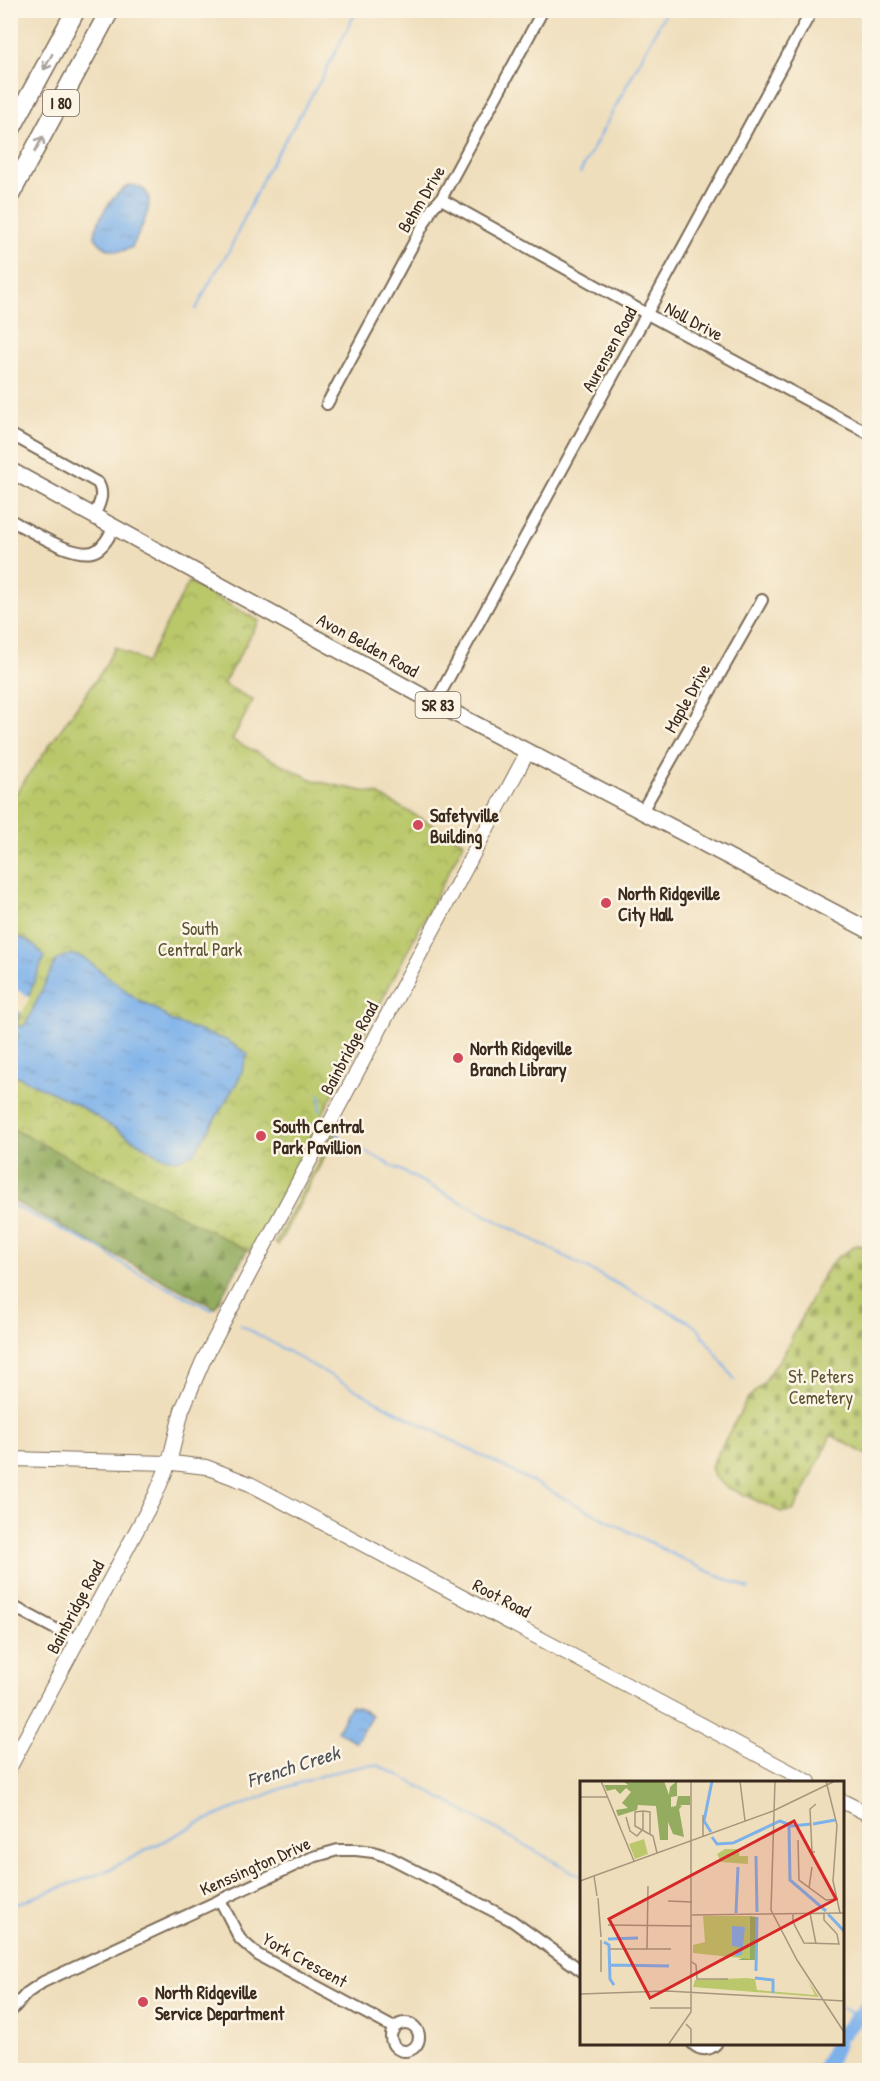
<svg xmlns="http://www.w3.org/2000/svg" width="880" height="2081" font-family="'Patrick Hand',sans-serif">
<style>
.grass{fill:#bac86b;stroke:#7a7944;stroke-width:1.5}
.forest{fill:url(#forest-firs);stroke:#676b3e;stroke-width:1.5}
.cemetery{fill:url(#cemetery-stones);stroke:#7a7944;stroke-width:1.5}
.park{fill:url(#park-crowns);stroke:#7a7944;stroke-width:1.5}
.water{fill:url(#water-ripples);stroke:#5c6e84;stroke-width:1.5}
.pier{fill:#efdebc}
.lines{fill:none;stroke-linecap:round;stroke-linejoin:round}
.stream{stroke:#7cb1ea;stroke-width:2}
.river{stroke:#7cb1ea;stroke-width:15}
.street-casing{stroke:#7a6955;stroke-width:14}
.secondary-casing{stroke:#7a6955;stroke-width:16}
.primary-casing{stroke:#7a6955;stroke-width:18}
.highway-casing{stroke:#7a6955;stroke-width:21}
.street{stroke:#fff;stroke-width:10}
.secondary{stroke:#fff;stroke-width:14}
.primary{stroke:#fff;stroke-width:15}
.highway{stroke:#fff;stroke-width:18}
.oneway{stroke:#a79f9a}
.poi-dot{fill:#d1495b;stroke:#fcf5e5;stroke-width:2}
.labels{text-anchor:middle;dominant-baseline:central;stroke-width:5;stroke-linejoin:round;paint-order:stroke}
.shield{fill:#fcf5e5;stroke:#75675a;stroke-width:1.5}
.shield-label{font-size:16px;font-weight:bold;fill:#3b2a1e}
.street-label{font-size:18px;fill:#3b2a1e;stroke:#fcf5e5}
.poi-label{font-size:18px;font-weight:bold;fill:#3b2a1e;stroke:#fcf5e5;text-anchor:start}
.park-label{font-size:18px;fill:#5b5231;stroke:#fcf5e5}
.water-label{font-size:20px;font-style:italic;fill:#4e525b;stroke:#fcf5e5}
.inset-river{fill:none;stroke:#7cb1ea;stroke-width:3}
.inset-road{fill:none;stroke:#a7967d;stroke-width:1.5}
.view{fill:#d62828;fill-opacity:0.15;stroke:#d62828;stroke-width:3}
.inset-edge{fill:none;stroke:#3b2a1e;stroke-width:3}
</style>
<defs>
<pattern id="forest-firs" width="22" height="20" patternUnits="userSpaceOnUse" patternTransform="scale(1.5)"><rect width="22" height="20" fill="#93ac5f"/><path d="M5 1l3.5 6h-7zM16 11l3.5 6h-7z" fill="#798c4e"/></pattern>
<pattern id="cemetery-stones" width="16" height="16" patternUnits="userSpaceOnUse" patternTransform="scale(1.5)"><rect width="16" height="16" fill="#bac86b"/><path d="M2 7V4a2 2 0 0 1 4 0v3zM10 15v-3a2 2 0 0 1 4 0v3z" fill="#98a357"/></pattern>
<pattern id="park-crowns" width="20" height="18" patternUnits="userSpaceOnUse" patternTransform="scale(1.5)"><rect width="20" height="18" fill="#bac86b"/><path d="M2 6a3 3 0 1 1 6 0M12 15a3 3 0 1 1 6 0" fill="none" stroke="#98a357"/></pattern>
<pattern id="water-ripples" width="26" height="14" patternUnits="userSpaceOnUse" patternTransform="scale(1.5)"><rect width="26" height="14" fill="#7cb1ea"/><path d="M2 4q2-2 4 0t4 0M15 11q2-2 4 0t4 0" fill="none" stroke="#6790bd"/></pattern>
</defs>
<rect width="100%" height="100%" fill="#fcf5e5"/>
<filter id="ink" filterUnits="userSpaceOnUse"><feTurbulence type="fractalNoise" baseFrequency=".0167" numOctaves="2"/><feDisplacementMap in="SourceGraphic" scale="12" xChannelSelector="R" yChannelSelector="G"/><feConvolveMatrix kernelMatrix="1 2 1 2 8 2 1 2 1" color-interpolation-filters="sRGB"/></filter>
<filter id="wash" filterUnits="userSpaceOnUse"><feTurbulence type="fractalNoise" baseFrequency=".008" numOctaves="4" result="noise"/><feDisplacementMap in="SourceGraphic" scale="24" xChannelSelector="R" yChannelSelector="G"/><feGaussianBlur stdDeviation="1.35" result="paint"/><feColorMatrix in="noise" values="0 0 0 0 0 0 0 0 0 0 0 0 0 0 0 0 0 1.4 0 .05"/><feComposite in="paint" operator="in"/></filter>
<g filter="url(#wash)">
<rect width="100%" height="100%" fill="#efdebc"/>
<path class="grass" d="M 335,1131 L 336,1135 L 278,1245 L 275,1243 Z"/>
<path class="forest" d="M 10,1092 L 253,1239 L 215,1308 L 11,1200 Z"/>
<path class="cemetery" d="M 857,1245 L 869,1247 L 869,1456 L 831,1435 L 804,1492 L 793,1511 L 781,1512 L 725,1486 L 714,1477 L 711,1466 L 748,1398 L 762,1385 L 784,1353 L 823,1275 L 835,1259 Z"/>
<path class="park" d="M 189,582 L 259,621 L 223,684 L 253,700 L 232,740 L 315,781 L 377,794 L 464,842 L 251,1252 L 11,1128 L 11,800 L 102,671 L 115,647 L 146,663 Z"/>
<g class="water">
<path d="M 130,185 C 166,188 141,228 132,247 C 118,255 103,250 95,237 C 96,219 113,193 130,185 Z"/>
<path d="M 11,936 C 25,937 36,945 44,957 L 31,990 L 18,1018 L 17,1025 L 22,1027 L 27,1022 L 55,962 C 64,954 73,953 84,958 L 137,999 L 159,1011 L 171,1021 L 226,1040 L 248,1054 L 239,1079 L 194,1154 L 177,1160 L 158,1155 L 76,1104 L 11,1073 L 11,1055 L 19,1035 L 13,1032 L 11,1033 Z"/>
<path d="M 350,1706 L 360,1708 L 371,1716 L 356,1742 L 337,1731 Z"/>
</g>
<path class="pier" d="M 13,988 L 30,997 L 22,1013 L 11,1007 L 11,994 Z"/>
<g class="lines">
<g class="stream">
<path d="M 580,173 L 667,10"/>
<path d="M 196,309 L 212,278 L 229,251 L 266,172 L 322,78 L 357,10"/>
<path d="M 318,1094 L 321,1096 L 320,1111"/>
<path d="M 338,1130 L 339,1138 L 688,1321 L 698,1329 L 735,1380"/>
<path d="M 10,1204 L 101,1249 L 127,1267 L 212,1310"/>
<path d="M 239,1324 L 376,1401 L 690,1563 L 749,1589"/>
<path d="M 10,1906 L 104,1872 L 199,1823 L 281,1789 L 330,1773 L 363,1766 L 377,1765 L 399,1775 L 582,1877"/>
<path d="M 842,2008 L 857,2016"/>
</g>
<g class="river">
<path d="M 842,2034 L 870,2004"/>
<path d="M 823,2070 L 837,2044"/>
</g>
</g>
</g>
<g filter="url(#ink)">
<g class="lines">
<defs>
<g id="street">
<path d="M 441,199 L 647,314 L 870,434"/>
<path d="M 327,404 L 433,207 L 441,199 L 543,10"/>
<path d="M 10,434 L 98,483 C 105,495 99,505 94,516"/>
<path d="M 10,520 C 30,530 78,562 97,550 C 105,545 110,535 114,527"/>
<path d="M 435,703 L 812,10"/>
<path d="M 641,813 L 762,600"/>
<path d="M 10,1605 L 78,1641"/>
<path d="M 220,1900 L 240,1939 L 258,1955 L 394,2028"/>
<path d="M 10,2012 L 27,1993 L 43,1982 L 313,1857 L 338,1850 L 356,1850 L 373,1852 L 389,1857 L 511,1920 L 582,1971"/>
<circle cx="405" cy="2037" r="14"/>
<path d="M 693,2044 C 700,2051 709,2051 716,2044"/>
</g>
<g id="secondary">
<path d="M 10,1459 L 169,1463"/>
<path d="M 173,1463 L 206,1467 L 250,1484 L 809,1782"/>
<path d="M 10,1767 L 155,1496 L 169,1463 L 182,1410 L 203,1361 L 527,753"/>
<path d="M 842,1801 L 870,1815"/>
</g>
<path id="primary" d="M 10,470 L 435,703 L 870,931"/>
<g id="highway">
<path d="M 10,131 L 76,10"/>
<path d="M 10,195 L 110,10"/>
</g>
</defs>
<use href="#street" class="street-casing"/>
<use href="#secondary" class="secondary-casing"/>
<use href="#primary" class="primary-casing"/>
<use href="#highway" class="highway-casing"/>
<use href="#street" class="street"/>
<use href="#secondary" class="secondary"/>
<use href="#primary" class="primary"/>
<use href="#highway" class="highway"/>
</g>
<defs><path id="oneway-shaft" d="M-6 0H5M1.5-3L5.5 0L1.5 3" fill="none" stroke-width="1.6" stroke-linecap="round" stroke-linejoin="round" transform="scale(1.5)"/></defs>
<g class="oneway">
<use href="#oneway-shaft" transform="translate(48 62) rotate(118)"/>
<use href="#oneway-shaft" transform="translate(39 144) rotate(-62)"/>
</g>
</g>
<g class="poi-dot">
<circle cx="418" cy="825" r="6"/>
<circle cx="606" cy="903" r="6"/>
<circle cx="458" cy="1058" r="6"/>
<circle cx="261" cy="1136" r="6"/>
<circle cx="143" cy="2002" r="6"/>
</g>
<g class="labels">
<g class="shield">
<rect x="43" y="90" width="36" height="26" rx="4.5"/>
<rect x="415.5" y="692" width="45" height="26" rx="4.5"/>
</g>
<g class="shield-label">
<text x="61" y="103">I 80</text>
<text x="438" y="705">SR 83</text>
</g>
<g class="street-label">
<text transform="translate(421 199) rotate(-59)">Behm Drive</text>
<text transform="translate(694 321) rotate(28)">Noll Drive</text>
<text transform="translate(609 349) rotate(-61)">Aurensen Road</text>
<text transform="translate(368 645) rotate(29)">Avon Belden Road</text>
<text transform="translate(687 698) rotate(-61)">Maple Drive</text>
<text transform="translate(349 1048) rotate(-62)">Bainbridge Road</text>
<text transform="translate(502 1598) rotate(28)">Root Road</text>
<text transform="translate(75 1607) rotate(-62)">Bainbridge Road</text>
<text transform="translate(255 1866) rotate(-24)">Kenssington Drive</text>
<text transform="translate(305 1960) rotate(29)">York Crescent</text>
</g>
<g class="poi-label">
<text x="430" y="815">Safetyville<tspan x="430" dy="21">Building</tspan></text>
<text x="618" y="893">North Ridgeville<tspan x="618" dy="21">City Hall</tspan></text>
<text x="470" y="1048">North Ridgeville<tspan x="470" dy="21">Branch Library</tspan></text>
<text x="273" y="1126">South Central<tspan x="273" dy="21">Park Pavillion</tspan></text>
<text x="155" y="1992">North Ridgeville<tspan x="155" dy="21">Service Department</tspan></text>
</g>
<g class="park-label">
<text x="200" y="928">South<tspan x="200" dy="21">Central Park</tspan></text>
<text x="821" y="1376">St. Peters<tspan x="821" dy="21">Cemetery</tspan></text>
</g>
<g class="water-label">
<text transform="translate(293 1766) rotate(-18)">French Creek</text>
</g>
</g>
<g transform="translate(580 1781)">
<rect width="264" height="264" fill="#efdebc"/>
<path d="M 167,197 L 175,198 L 177,209 L 235,214 L 228,200 L 239,216 L 113,206 L 115,199 Z" fill="#bac86b"/>
<path d="M 43,0 L 84,0 L 89,14 L 90,6 L 97,0 L 97,15 L 91,16 L 91,26 L 96,25 L 98,15 L 110,15 L 110,24 L 99,24 L 102,25 L 99,28 L 104,56 L 93,53 L 88,41 L 88,59 L 80,59 L 76,25 L 58,24 L 57,29 L 38,35 L 36,29 L 48,27 L 42,22 L 51,11 L 46,7 L 40,13 L 35,8 L 27,10 L 24,4 L 48,4 ZM 169,135 L 177,136 L 177,179 L 158,179 L 165,176 Z" fill="#93ac5f"/>
<path d="M 64,58 L 68,73 L 55,78 L 49,63 ZM 145,68 L 159,68 L 159,75 L 168,75 L 168,83 L 141,81 L 137,73 Z" fill="#bac86b"/>
<path d="M 123,135 L 170,135 L 170,178 L 113,172 L 113,164 L 125,161 Z" fill="#bac86b"/>
<path d="M 152,145 L 165,146 L 162,174 L 156,175 L 153,171 L 161,166 L 152,165 Z" fill="#7cb1ea"/>
<path class="inset-river" d="M 233,43 L 255,39M 209,45 L 210,99 L 246,130M 131,51 L 124,40 L 132,0M 132,56 L 137,63 L 153,62 L 200,40 L 212,45 L 231,43M 176,75 L 177,131M 156,132 L 158,86M 248,133 L 264,150M 28,158 L 58,157M 24,161 L 29,164 L 30,198 L 34,204M 30,184 L 89,185M 176,190 L 177,136M 175,197 L 193,199 L 193,212"/>
<path class="inset-road" d="M 21,0 L 54,80M 160,0 L 165,40M 195,0 L 191,129 L 217,179 L 264,251M 246,0 L 257,44 L 253,100 L 260,132M 0,16 L 28,16M 63,30 L 55,31 L 55,45 L 73,55 L 77,72M 63,30 L 70,31 L 70,54M 123,34 L 123,55M 46,36 L 50,50 L 57,55 L 63,48 L 63,30M 218,59 L 219,99 L 246,119 L 258,118M 235,71 L 232,71 L 230,28 L 236,23M 14,95 L 17,115M 0,100 L 193,30 L 255,0M 229,107 L 232,86M 18,117 L 21,156M 88,120 L 112,121M 213,132 L 213,141 L 224,162 L 259,163 L 257,153 L 244,139 L 244,132M 230,132 L 236,163M 112,134 L 264,132M 28,144 L 112,145M 21,159 L 21,191M 30,168 L 91,168M 67,168 L 68,105M 112,181 L 116,184 L 117,198 L 148,198M 0,213 L 87,210 L 264,220M 70,227 L 111,227M 106,243 L 111,248 L 111,264M 88,264 L 111,231 L 111,0"/>
<path class="view" d="M 214,40 L 256,118 L 70,217 L 29,138 Z"/>
<rect width="264" height="264" class="inset-edge"/>
</g>
<rect width="880" height="2081" fill="none" stroke="#fcf5e5" stroke-width="36"/>
</svg>
